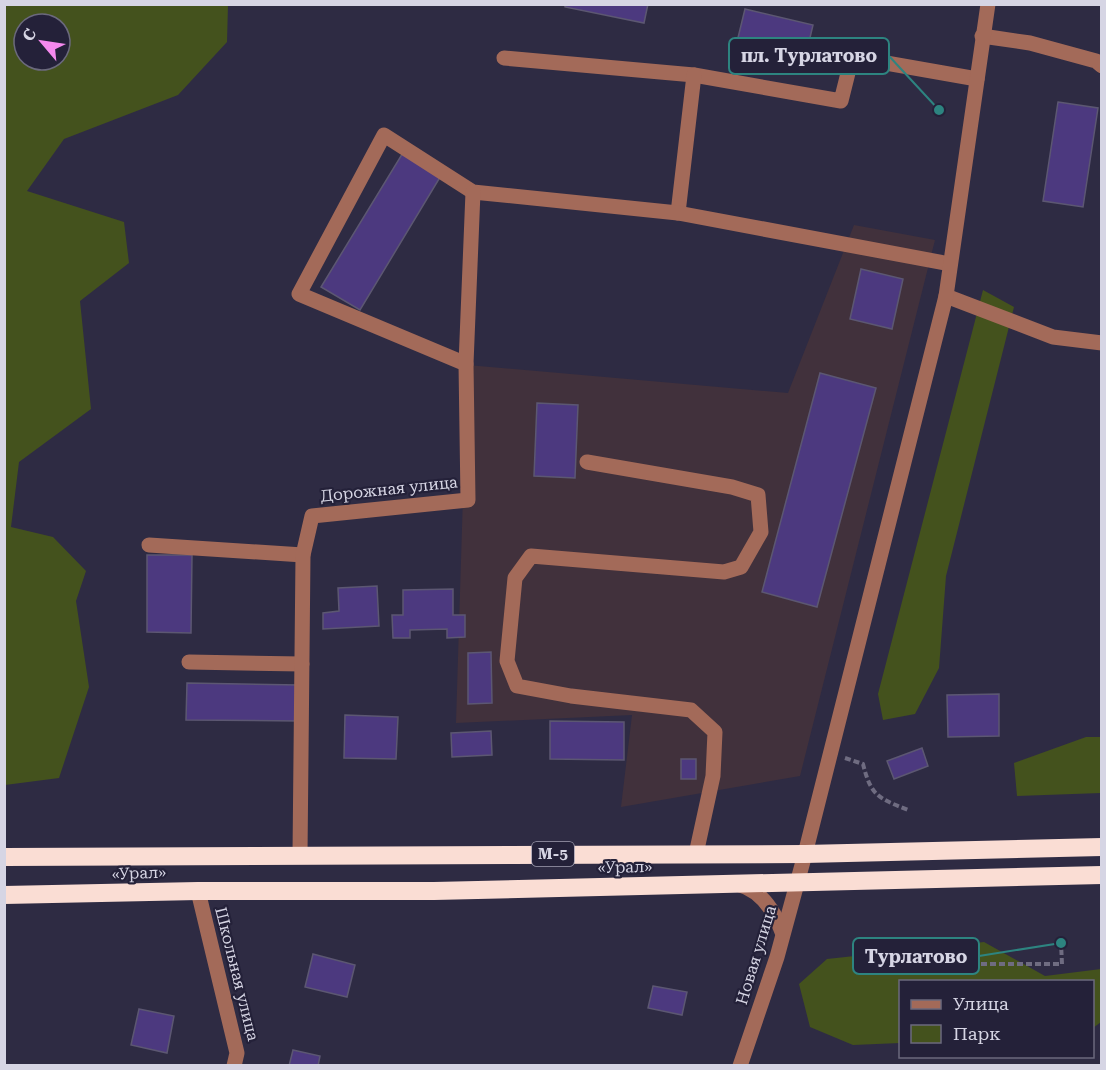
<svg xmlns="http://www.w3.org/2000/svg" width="1106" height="1070" font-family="'Roboto Serif',serif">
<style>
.industrial{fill:#41313c}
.green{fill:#44521d;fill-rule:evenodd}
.building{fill:#4c397f;stroke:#5c5772;stroke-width:1.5}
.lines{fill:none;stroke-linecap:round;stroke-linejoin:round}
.path{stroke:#6f6c81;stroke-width:4;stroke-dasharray:6 3;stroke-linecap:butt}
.minor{stroke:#a36a59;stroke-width:15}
.highway{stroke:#faddd4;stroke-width:18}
.labels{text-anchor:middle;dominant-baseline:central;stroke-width:4.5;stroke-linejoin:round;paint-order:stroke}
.shield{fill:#242139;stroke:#a19fb1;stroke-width:1.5}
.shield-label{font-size:15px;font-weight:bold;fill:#d6d5e4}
.street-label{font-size:16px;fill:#d6d5e4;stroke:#242139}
.leader{fill:none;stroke:#2d8480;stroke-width:2}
.callout-dot{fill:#2d8480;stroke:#242139;stroke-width:2}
.callout{fill:#242139;stroke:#2d8480;stroke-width:2}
.callout-label{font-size:18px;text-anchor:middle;font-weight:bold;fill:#d6d5e4}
</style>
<rect width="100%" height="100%" fill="#2e2b43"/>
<path class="industrial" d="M 854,225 L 935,240 L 800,776 L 621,807 L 632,715 L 456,723 L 467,365 L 788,393 Z"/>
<g class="green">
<path d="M 4,5 L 228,5 L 227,42 L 178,95 L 64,139 L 27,191 L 124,222 L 129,263 L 80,301 L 91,409 L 19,462 L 11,527 L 53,537 L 86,571 L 76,601 L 89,687 L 59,778 L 5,785 ZM 24,24 L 60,24 L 60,60 L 24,60 Z"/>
<path d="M 983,290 L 1014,307 L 946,576 L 939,668 L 915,714 L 883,720 L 878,694 Z"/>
<path d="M 1086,737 L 1101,737 L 1101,793 L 1017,796 L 1014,763 Z"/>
<path d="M 984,942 L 1045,976 L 1101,969 L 1101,1022 L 1093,1028 L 1092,982 L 900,982 L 900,1043 L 853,1045 L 810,1027 L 799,984 L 827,959 Z"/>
</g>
<g class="building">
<path d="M 565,4 L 648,4 L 644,23 L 565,7 Z"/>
<path d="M 745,9 L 813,25 L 803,67 L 735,50 Z"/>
<path d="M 1058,102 L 1098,108 L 1083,207 L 1043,201 Z"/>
<path d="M 404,151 L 442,174 L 360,310 L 321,287 Z"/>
<path d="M 861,269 L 903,279 L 892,329 L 850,319 Z"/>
<path d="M 820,373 L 876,388 L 817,607 L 762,592 Z"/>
<path d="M 537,403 L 578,405 L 575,478 L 534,476 Z"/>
<path d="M 147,555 L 192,555 L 191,633 L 147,632 Z"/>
<path d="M 377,586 L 379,626 L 323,629 L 323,613 L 339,611 L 338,588 Z"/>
<path d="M 453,589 L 453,615 L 465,615 L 465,637 L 447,638 L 447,629 L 410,630 L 410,638 L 393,638 L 392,615 L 403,615 L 403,590 Z"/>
<path d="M 491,652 L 492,703 L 468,704 L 468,653 Z"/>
<path d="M 187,683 L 299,685 L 299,721 L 186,720 Z"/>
<path d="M 999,694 L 999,736 L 948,737 L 947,695 Z"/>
<path d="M 345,715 L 398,717 L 396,759 L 344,758 Z"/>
<path d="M 550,721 L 624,722 L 624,760 L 550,759 Z"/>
<path d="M 491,731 L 492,755 L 452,757 L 451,733 Z"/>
<path d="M 922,748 L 928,766 L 894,779 L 887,761 Z"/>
<rect x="681" y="759" width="15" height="20"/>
<path d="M 313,954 L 355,965 L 347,997 L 305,987 Z"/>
<path d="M 653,986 L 687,992 L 682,1015 L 648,1008 Z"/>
<path d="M 139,1009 L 174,1016 L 167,1053 L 131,1045 Z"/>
<path d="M 293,1050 L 320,1056 L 318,1066 L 289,1066 Z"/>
</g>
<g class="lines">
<g class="path">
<path d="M 845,758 L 863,764 C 871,796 878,798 908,810"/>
<path d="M 900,964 L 1062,964 L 1061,943"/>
</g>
<g class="minor">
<path d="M 982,36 L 1030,43 L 1096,61 L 1102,66"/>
<path d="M 504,58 L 694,75 L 841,101 L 852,57 L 977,79"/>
<path d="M 678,213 L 694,75"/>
<path d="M 946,296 L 1053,337 L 1102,343"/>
<path d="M 466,364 L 299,294 L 384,135 L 473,192 L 678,213 L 950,264"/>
<path d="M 587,462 L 732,487 L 758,495 L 761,532 L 741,567 L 724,572 L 531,556 L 515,578 L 507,661 L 517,686 L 571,696 L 691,710 L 715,732 L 713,776 L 696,854"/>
<path d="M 149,545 L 303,555"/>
<path d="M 189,662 L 302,664"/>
<path d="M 300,855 L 303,555 L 312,516 L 468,500 L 466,364 L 473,192"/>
<path d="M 737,884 C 761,890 774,910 782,932"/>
<path d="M 198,891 L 237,1053 L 234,1066"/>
<path d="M 740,1066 L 777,957 L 805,854 L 946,296 L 988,4"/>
</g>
<g class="highway">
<path d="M 4,857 L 805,854 L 1102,847"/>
<path d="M 4,895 L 198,891 L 434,891 L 1102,875"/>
</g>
</g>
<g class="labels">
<rect class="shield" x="532" y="842" width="42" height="24" rx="4.5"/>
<g class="shield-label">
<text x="553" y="854">М-5</text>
</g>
<g class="street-label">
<text transform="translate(389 489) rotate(-6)">Дорожная улица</text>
<text transform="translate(625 867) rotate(-1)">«Урал»</text>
<text transform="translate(139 873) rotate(-2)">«Урал»</text>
<text transform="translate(756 955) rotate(-73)">Новая улица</text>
<text transform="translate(237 974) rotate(76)">Школьная улица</text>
</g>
</g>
<path class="leader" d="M939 110L889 56M1061 943L979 956"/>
<g class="callout-dot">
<circle cx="939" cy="110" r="6"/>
<circle cx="1061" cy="943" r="6"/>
</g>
<g class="callout">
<rect x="729" y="38" width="160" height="36" rx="6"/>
<rect x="853" y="938" width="126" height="36" rx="6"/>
</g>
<g class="callout-label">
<text x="809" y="62">пл. Турлатово</text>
<text x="916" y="963">Турлатово</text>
</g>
<rect width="1106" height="1070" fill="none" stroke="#d6d5e4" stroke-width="12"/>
<rect x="899" y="980" width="195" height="78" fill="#242139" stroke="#6b697d" stroke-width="1.5"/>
<rect x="911" y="1000" width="30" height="9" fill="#a36a59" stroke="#6b697d" stroke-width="1.5"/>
<text x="953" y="1010" font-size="18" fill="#d6d5e4">Улица</text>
<rect x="911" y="1025" width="30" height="18" fill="#44521d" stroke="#6b697d" stroke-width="1.5"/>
<text x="953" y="1040" font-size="18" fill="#d6d5e4">Парк</text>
<g transform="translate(42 42) rotate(299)"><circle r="28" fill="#242139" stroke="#6b697d" stroke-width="1.5"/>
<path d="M0-4.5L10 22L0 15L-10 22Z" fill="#f589ee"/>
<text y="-9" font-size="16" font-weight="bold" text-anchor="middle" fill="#d6d5e4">С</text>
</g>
</svg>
